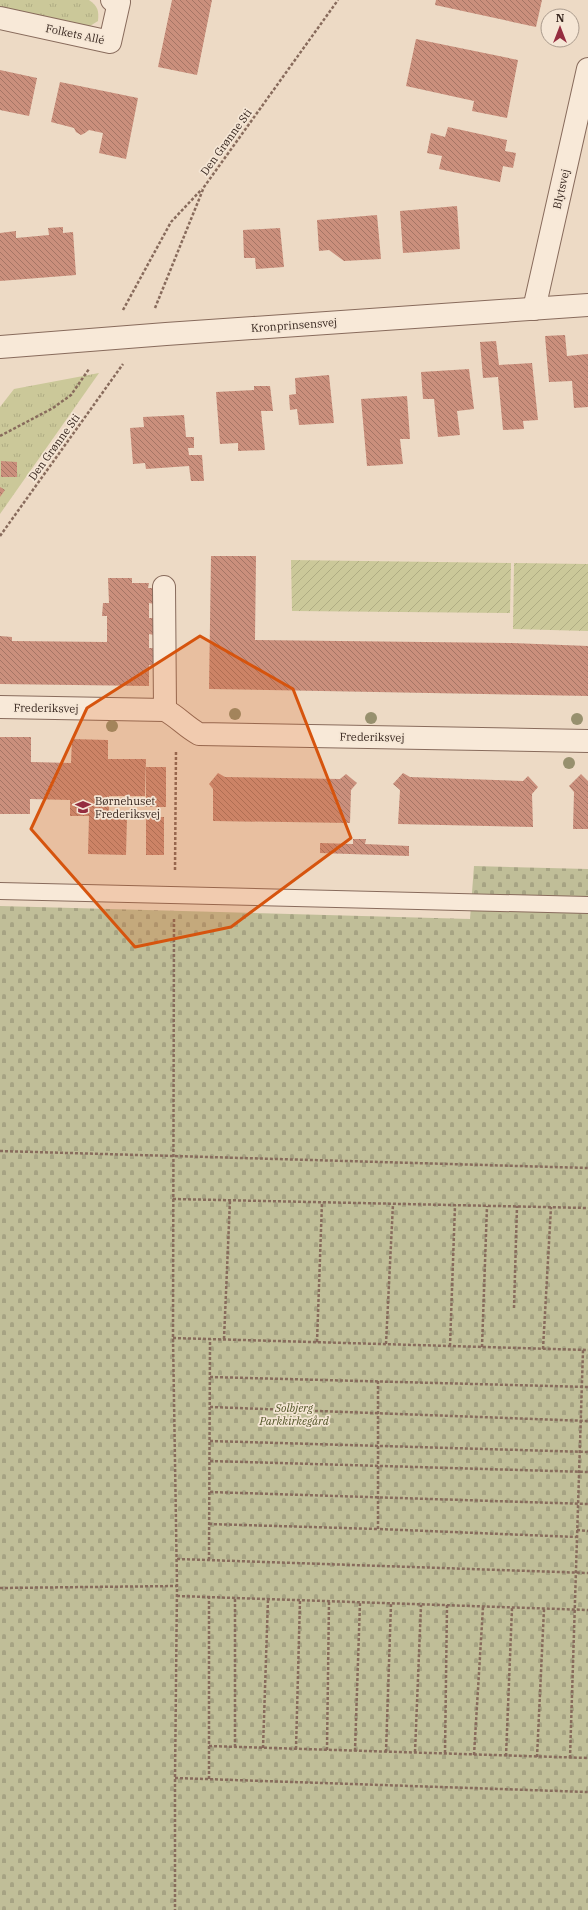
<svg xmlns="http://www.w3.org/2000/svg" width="588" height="1910" font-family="'IBM Plex Serif',serif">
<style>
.cemetery{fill:url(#cemetery-stones)}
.park{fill:url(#park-tufts)}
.garden{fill:url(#garden-furrows)}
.building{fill:url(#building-back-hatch)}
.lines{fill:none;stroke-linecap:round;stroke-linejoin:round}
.lane-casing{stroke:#886b5c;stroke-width:18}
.street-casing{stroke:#886b5c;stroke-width:24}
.path{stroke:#886b5c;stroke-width:2.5;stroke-dasharray:3 2;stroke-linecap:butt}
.lane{stroke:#f8e9d8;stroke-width:16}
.street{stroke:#f8e9d8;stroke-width:22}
.tree{fill:#97906e}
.marked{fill:#d6540e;fill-opacity:0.2;stroke:#d6540e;stroke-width:3;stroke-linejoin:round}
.labels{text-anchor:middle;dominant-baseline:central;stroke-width:3.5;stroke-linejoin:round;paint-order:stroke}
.street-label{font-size:11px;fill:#38271f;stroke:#f5e6d5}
.poi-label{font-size:11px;fill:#38271f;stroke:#f5e6d5;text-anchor:start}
.park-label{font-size:11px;font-style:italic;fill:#515426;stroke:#f5e6d5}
</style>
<defs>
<pattern id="cemetery-stones" width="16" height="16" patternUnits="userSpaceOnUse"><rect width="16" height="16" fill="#c0be98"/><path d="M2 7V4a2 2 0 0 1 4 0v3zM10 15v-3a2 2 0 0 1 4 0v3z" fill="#a6a383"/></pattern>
<pattern id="park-tufts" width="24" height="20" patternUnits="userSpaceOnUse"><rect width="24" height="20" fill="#cbc899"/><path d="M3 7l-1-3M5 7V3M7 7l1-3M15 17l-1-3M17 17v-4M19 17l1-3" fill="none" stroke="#afac83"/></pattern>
<pattern id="garden-furrows" width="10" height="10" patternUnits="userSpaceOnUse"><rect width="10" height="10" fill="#cbc899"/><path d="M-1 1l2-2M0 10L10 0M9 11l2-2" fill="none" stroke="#afac83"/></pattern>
<pattern id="building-back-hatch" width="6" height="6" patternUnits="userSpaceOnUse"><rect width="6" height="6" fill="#ca8f7c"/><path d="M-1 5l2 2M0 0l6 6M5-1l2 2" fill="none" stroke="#a57565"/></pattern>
</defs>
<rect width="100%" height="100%" fill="#eddac5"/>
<path class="cemetery" d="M 474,866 L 588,869 L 588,1910 L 0,1910 L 0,906 L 470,919 Z"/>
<g class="park">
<path d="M 0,0 L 89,0 C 98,6 99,11 98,21 L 90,26 L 78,27 L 0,10 Z"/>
<path d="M 99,373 L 0,514 L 0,407 L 14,389 Z"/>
</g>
<g class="garden">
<path d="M 291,560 L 511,563 L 510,613 L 292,611 Z"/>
<path d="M 514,563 L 588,564 L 588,631 L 513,629 Z"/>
</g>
<g class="building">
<path d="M 172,0 L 212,0 L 197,75 L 158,67 Z"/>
<path d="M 436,0 L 542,0 L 536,27 L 435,5 Z"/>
<path d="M 416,39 L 518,60 L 507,118 L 472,111 L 474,101 L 406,86 Z"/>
<path d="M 0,70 L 37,78 L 29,116 L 0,110 Z"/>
<path d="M 60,82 L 138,98 L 126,159 L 99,153 L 103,133 L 89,130 L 85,133 L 81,135 L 76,132 L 74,128 L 51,122 Z"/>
<path d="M 448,127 L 507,140 L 505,151 L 516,153 L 513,168 L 503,166 L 500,182 L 439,169 L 442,156 L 427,153 L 431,133 L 445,137 Z"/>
<path d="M 457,206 L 460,249 L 403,253 L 400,211 Z"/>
<path d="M 377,215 L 381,259 L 344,261 L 329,250 L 319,251 L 317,220 Z"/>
<path d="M 63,227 L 63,233 L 73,232 L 76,275 L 0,281 L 0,233 L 16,231 L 16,238 L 49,235 L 48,228 Z"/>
<path d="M 280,228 L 284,267 L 256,269 L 255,258 L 244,258 L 243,230 Z"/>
<path d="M 565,335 L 567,356 L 588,354 L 588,407 L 574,408 L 572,381 L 549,382 L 545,336 Z"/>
<path d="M 496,341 L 499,365 L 532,363 L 538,420 L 523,421 L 524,429 L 503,430 L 498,377 L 483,378 L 480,342 Z"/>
<path d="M 469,369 L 474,409 L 457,411 L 460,435 L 438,437 L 434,399 L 423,399 L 421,372 Z"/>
<path d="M 329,375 L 334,423 L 299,425 L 297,409 L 290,410 L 289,395 L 296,394 L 295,378 Z"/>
<path d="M 254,386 L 270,386 L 273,411 L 261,411 L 265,450 L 238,451 L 238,443 L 220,444 L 216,392 L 254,390 Z"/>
<path d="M 407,396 L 410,439 L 400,439 L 403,464 L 367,466 L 361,399 Z"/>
<path d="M 184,415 L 186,437 L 194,437 L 194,448 L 188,448 L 189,455 L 202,455 L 204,481 L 191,481 L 189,466 L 146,469 L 145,463 L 133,464 L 130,428 L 144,427 L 143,417 Z"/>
<path d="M 1,461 L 17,462 L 17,477 L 1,477 Z"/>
<path d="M 0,487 L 5,490 L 0,497 Z"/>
<path d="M 211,556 L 256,556 L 255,640 L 512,643 L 588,646 L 588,696 L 209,689 Z"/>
<path d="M 108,578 L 132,578 L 132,583 L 149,583 L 148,588 L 154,588 L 154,604 L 149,603 L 149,618 L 154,618 L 154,635 L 149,634 L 149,648 L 154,648 L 154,666 L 149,665 L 149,686 L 0,684 L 0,636 L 12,637 L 12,641 L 107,642 L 107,616 L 102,616 L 103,603 L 109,603 Z"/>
<path d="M 0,737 L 31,737 L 31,762 L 71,763 L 72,739 L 108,740 L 108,759 L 146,759 L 145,796 L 109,796 L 109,817 L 127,817 L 126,855 L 88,854 L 89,816 L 70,816 L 70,800 L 30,799 L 30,814 L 0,814 Z"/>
<rect x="146" y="767" width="20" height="40"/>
<path d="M 218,773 L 225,777 L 340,779 L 346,774 L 357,783 L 351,790 L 350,823 L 213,821 L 213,789 L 209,784 Z"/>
<path d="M 403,773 L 410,777 L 523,781 L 528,776 L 538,787 L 532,794 L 533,827 L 398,824 L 400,790 L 393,784 Z"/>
<path d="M 581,774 L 588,781 L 588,829 L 573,829 L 574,792 L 569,786 Z"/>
<rect x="146" y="817" width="18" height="38"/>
<path d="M 353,839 L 366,839 L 365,844 L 409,846 L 409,856 L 320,853 L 320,843 L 353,844 Z"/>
</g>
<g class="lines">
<defs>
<path id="lane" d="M 0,891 L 588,905"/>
<g id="street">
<path d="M 0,18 L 110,42 L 119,2 L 112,0"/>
<path d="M 534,309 L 588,69"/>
<path d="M 0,347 L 166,334 L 588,305"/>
<path d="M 164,587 L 165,710"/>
<path d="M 0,707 L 165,710 C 178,717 186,727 199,734 L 588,741"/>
</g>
</defs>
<use href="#lane" class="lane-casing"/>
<use href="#street" class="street-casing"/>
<g class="path">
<path d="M 155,308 L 204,187 L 338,0"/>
<path d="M 123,310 L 171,222 L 202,189"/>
<path d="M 0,436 L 53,408 L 71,395 L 89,369"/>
<path d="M 0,536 L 123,364"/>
<path d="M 175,870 L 176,751"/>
<path d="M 174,919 L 173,1338 L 177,1586 L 175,1778 L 175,1910"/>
<path d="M 0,1151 L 588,1168"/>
<path d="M 173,1199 L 588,1208"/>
<path d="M 514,1308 L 517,1206"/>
<path d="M 173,1338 L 588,1350"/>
<path d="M 224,1339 L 230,1200"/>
<path d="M 317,1342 L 322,1202"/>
<path d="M 386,1344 L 393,1204"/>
<path d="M 450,1346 L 455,1205"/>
<path d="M 482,1347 L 487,1206"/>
<path d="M 543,1349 L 551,1207"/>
<path d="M 210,1377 L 588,1387"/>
<path d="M 378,1381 L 378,1529 L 576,1537"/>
<path d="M 210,1407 L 588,1421"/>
<path d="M 210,1441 L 588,1452"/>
<path d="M 210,1461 L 588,1472"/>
<path d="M 210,1492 L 588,1504"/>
<path d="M 209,1524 L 378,1529"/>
<path d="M 577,1530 L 588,1531"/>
<path d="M 177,1559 L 588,1573"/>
<path d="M 209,1560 L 210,1339"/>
<path d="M 0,1588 L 177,1586"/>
<path d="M 177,1596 L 588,1610"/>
<path d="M 209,1596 L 209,1780"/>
<path d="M 209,1746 L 588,1758"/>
<path d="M 235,1747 L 235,1598"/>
<path d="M 263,1748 L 268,1599"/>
<path d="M 296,1749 L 300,1600"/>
<path d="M 327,1750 L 329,1601"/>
<path d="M 355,1751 L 360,1602"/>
<path d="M 386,1752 L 391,1604"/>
<path d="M 415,1752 L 421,1605"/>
<path d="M 445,1753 L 447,1605"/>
<path d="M 474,1755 L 483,1607"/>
<path d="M 506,1756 L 512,1608"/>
<path d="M 537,1757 L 544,1609"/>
<path d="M 570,1758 L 583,1350"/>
<path d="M 175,1778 L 588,1792"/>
</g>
<use href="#lane" class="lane"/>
<use href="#street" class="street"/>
</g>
<g class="tree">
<circle cx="235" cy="714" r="6"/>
<circle cx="371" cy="718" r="6"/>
<circle cx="577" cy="719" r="6"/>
<circle cx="112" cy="726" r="6"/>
<circle cx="569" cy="763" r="6"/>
</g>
<path class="marked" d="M 200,636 L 293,689 L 351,838 L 231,927 L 135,947 L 31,829 L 87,708 Z"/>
<defs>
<symbol id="school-bare" viewBox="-9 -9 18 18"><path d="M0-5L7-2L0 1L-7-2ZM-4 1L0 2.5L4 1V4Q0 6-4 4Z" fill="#952d40" stroke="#f5e6d5" stroke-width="2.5" paint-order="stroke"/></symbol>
</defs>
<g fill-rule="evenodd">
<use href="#school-bare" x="72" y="796" width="22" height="22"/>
</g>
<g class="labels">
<g class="street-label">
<text transform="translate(75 34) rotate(12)">Folkets Allé</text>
<text transform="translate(226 142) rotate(-54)">Den Grønne Sti</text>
<text transform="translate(561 189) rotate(-77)">Blytsvej</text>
<text transform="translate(294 325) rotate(-4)">Kronprinsensvej</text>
<text transform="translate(54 447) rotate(-54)">Den Grønne Sti</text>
<text transform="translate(46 708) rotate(1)">Frederiksvej</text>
<text transform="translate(372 737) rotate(1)">Frederiksvej</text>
</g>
<g class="poi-label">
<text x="95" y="801">Børnehuset<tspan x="95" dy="13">Frederiksvej</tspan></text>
</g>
<g class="park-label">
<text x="294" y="1408">Solbjerg<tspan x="294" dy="13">Parkkirkegård</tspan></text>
</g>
</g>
<g transform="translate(560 28)"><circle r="19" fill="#f5e6d5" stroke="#a99a8c"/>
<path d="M0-3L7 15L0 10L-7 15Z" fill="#952d40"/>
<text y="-6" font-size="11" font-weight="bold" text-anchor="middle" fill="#38271f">N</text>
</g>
</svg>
